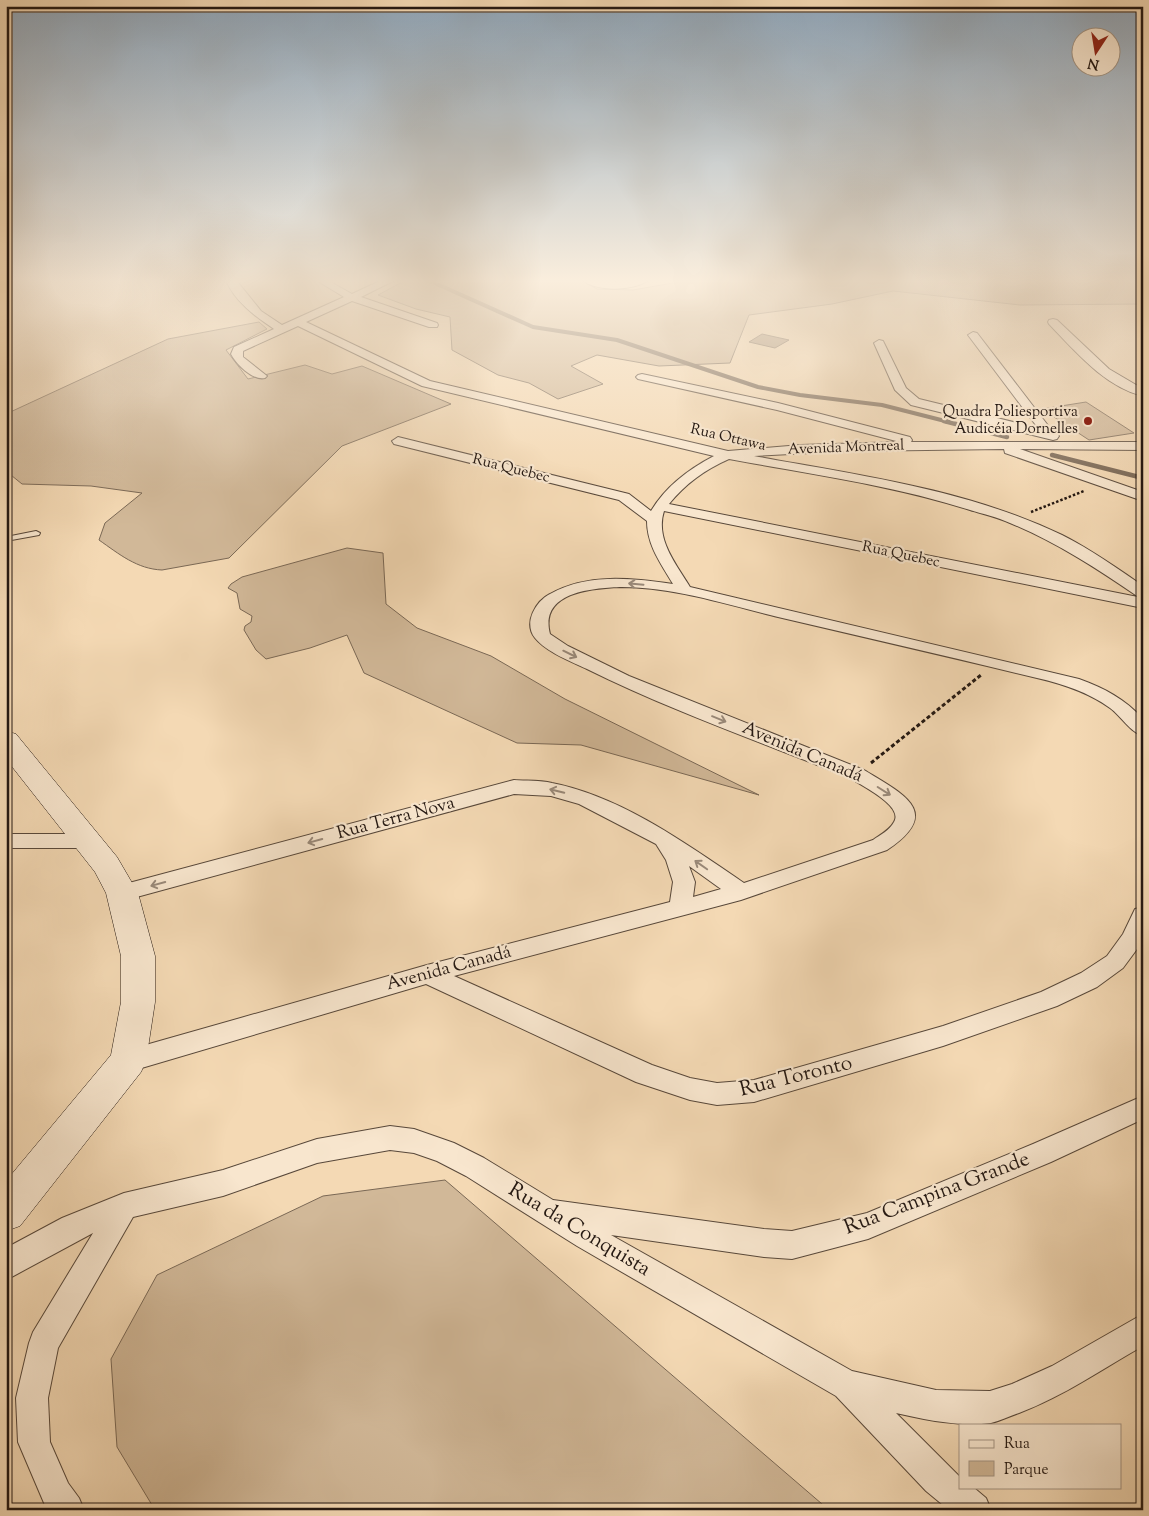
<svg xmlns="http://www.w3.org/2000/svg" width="1149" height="1516" font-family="'Sorts Mill Goudy',serif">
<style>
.green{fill:#d1b898;stroke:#7a6855}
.water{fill:#ad977d;stroke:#766452}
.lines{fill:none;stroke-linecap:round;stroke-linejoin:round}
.stream-far1{stroke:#766452;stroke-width:4}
.stream{stroke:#766452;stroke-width:4.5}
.service-casing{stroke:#58483a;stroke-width:2}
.minor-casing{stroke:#58483a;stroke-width:2}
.secondary-casing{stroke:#241812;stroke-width:1}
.path-far1{stroke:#241812;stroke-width:2.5;stroke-dasharray:2.5 2;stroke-linecap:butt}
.path{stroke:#241812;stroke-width:3;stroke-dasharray:4 2.5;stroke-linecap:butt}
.service{fill:#f8e6ce;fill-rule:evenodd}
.minor{fill:#f8e6ce;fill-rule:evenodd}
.secondary{fill:#f8e6ce;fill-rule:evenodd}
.oneway{stroke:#998979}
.poi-dot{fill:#8f2418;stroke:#f8e6ce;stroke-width:2}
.labels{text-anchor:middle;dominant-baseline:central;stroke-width:4.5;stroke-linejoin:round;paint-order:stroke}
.far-poi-label{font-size:15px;fill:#241812;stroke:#f8e6ce;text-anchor:end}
.far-street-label{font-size:15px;fill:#241812;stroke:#f8e6ce}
.street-label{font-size:18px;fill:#241812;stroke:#f8e6ce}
.near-street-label{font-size:21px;fill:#241812;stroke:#f8e6ce}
</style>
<rect width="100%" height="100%" fill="#f4d9b4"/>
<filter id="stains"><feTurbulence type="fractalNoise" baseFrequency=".004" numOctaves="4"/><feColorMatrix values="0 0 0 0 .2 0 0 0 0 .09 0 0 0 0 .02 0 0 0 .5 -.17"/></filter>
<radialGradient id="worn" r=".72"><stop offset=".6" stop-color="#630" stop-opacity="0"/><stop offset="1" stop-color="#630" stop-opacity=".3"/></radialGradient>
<g class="green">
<path d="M 406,280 L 581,280 L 597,289 L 633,290 L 690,280 L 1143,280 L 1143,304 L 1020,305 L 893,291 L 832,304 L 749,315 L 730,363 L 659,366 L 597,355 L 571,366 L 603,384 L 558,399 L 529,383 L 498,375 L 452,350 L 450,317 L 416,309 L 378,295 Z"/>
<path d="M 259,322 L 267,329 L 226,350 L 248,379 L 305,365 L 332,374 L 362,366 L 451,404 L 342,446 L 229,558 L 162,570 C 137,569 119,554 99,540 L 105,523 L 142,493 L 91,486 L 22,484 L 6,471 L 6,414 L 168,339 Z"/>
<path d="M 1086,402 L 1134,433 L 1089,440 L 1042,409 Z"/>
<path d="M 347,548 L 383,553 L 386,604 L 417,628 L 491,656 L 565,699 L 759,795 L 581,745 L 517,743 L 364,673 L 347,635 L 310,648 L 266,659 L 256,650 L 244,630 L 245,626 L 251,622 L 252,616 L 240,609 L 237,593 L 228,588 L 231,584 L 242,577 Z"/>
<path d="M 445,1180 L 829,1510 L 155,1510 L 117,1447 L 111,1359 L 157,1275 L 323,1196 Z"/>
</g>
<path class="water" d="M 762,334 L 789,340 L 775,348 L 749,342 Z"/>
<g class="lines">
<path class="stream-far1" d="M 428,280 L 533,327 L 617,340 L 758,387 L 800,395 L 882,405 L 949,422"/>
<g class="stream">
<path d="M 944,421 L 1007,437"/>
<path d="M 1052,455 L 1143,478"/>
</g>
<defs>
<path id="service" d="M 36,531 L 40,533 L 39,535 L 6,541 L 6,537 Z"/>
<g id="minor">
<path d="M 226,280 L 236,280 L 261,311 L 282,325 L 344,297 L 316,280 L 327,280 L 352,294 L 382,280 L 395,280 L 361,297 L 437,323 L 438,325 L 437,327 L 429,327 L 352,301 L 306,322 L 430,381 L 728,451 L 801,445 L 900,442 L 777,410 L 638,379 L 636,377 L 638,375 L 642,374 L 778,403 L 910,437 L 912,440 L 911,442 L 1143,442 L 1143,450 L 1020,449 L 1143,492 L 1143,501 L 1005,453 L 1004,449 L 848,451 L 754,456 C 858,475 966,489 1062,535 C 1090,549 1117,568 1143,586 L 1143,598 L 1137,596 C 1096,568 1056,542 1010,523 C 997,517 983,514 970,510 C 892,485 809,474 729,459 C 706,469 685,484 669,504 L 1143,598 L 1143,608 L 664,511 C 655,539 676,564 690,587 L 1079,679 C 1104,688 1125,699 1143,719 L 1143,736 C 1130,732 1121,716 1110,708 C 1088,692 1063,684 1037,678 C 951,657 865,637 778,617 C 729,605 673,587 622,587 C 592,588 539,592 550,634 L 568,646 L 629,676 L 864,770 C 903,794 944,812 887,850 L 741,900 L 454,976 L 652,1065 L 690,1078 L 717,1083 L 754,1080 L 943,1026 L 1041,992 L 1081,973 L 1107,956 L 1123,934 L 1135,909 L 1143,907 L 1143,940 L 1140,945 L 1123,968 L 1097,987 L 1057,1006 L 943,1046 L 754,1102 L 717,1105 L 690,1100 L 636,1082 L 426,984 L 128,1072 L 119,1068 L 116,1061 L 119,1054 L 128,1050 L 427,965 L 670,902 L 673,882 L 666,860 L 656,844 L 579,804 L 551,796 L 514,794 L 122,901 L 114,899 L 111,893 L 114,887 L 514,780 C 526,781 540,780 552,783 C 620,796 687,844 744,883 L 873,840 C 880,835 890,830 894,822 C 904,806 862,786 850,778 C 763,743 672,711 587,669 C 572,662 546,652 535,638 C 523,623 536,601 550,594 C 587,573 632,578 673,584 C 661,564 647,545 647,521 L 619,500 L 394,444 L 392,441 L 398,437 L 629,494 L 651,511 C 666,486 689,469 714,456 L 422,386 L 298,326 L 243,351 L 243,357 L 267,376 L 265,378 C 253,381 236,364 231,354 L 234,347 L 274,329 C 256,317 234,301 226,280 ZM 689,866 L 721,889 L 693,897 L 695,882 Z"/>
<path d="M 582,280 L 615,282 L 649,280 C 633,291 597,292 582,280 Z"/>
<path d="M 1053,319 L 1057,320 L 1109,369 L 1143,389 L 1143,396 C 1105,387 1075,351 1049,324 L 1048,322 L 1049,320 Z"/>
<path d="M 973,332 L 977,333 L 1053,432 L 1057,433 L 1059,436 L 1057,439 L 1053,440 L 911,405 L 895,390 L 874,343 L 879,340 L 883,341 L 906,388 L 919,399 L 1038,428 L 968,335 Z"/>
<path d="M 6,834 L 85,834 L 92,836 L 95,841 L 92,846 L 85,848 L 6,848 Z"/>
<path d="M 1143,1096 L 1143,1119 L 1051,1162 L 868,1239 L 792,1259 L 764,1257 L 611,1235 L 852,1371 L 936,1390 L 990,1391 L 1012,1384 L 1052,1366 L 1143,1314 L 1143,1346 C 1102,1369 1064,1396 1019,1413 C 1010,1416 1000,1421 991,1423 C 960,1427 926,1420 896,1413 L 960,1477 L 960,1487 L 973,1487 L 986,1498 L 991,1510 L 949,1510 L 926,1491 L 836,1396 L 577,1246 L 466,1176 L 437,1161 L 414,1153 L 390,1150 L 317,1163 L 223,1196 L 133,1217 L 58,1348 L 48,1398 L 50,1442 L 68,1483 L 79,1498 L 84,1510 L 47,1510 L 18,1442 L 16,1398 L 29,1343 L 33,1332 L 93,1233 L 6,1280 L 6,1248 L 62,1218 L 124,1193 L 223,1170 L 317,1139 L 390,1126 L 414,1129 L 454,1143 L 484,1158 L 553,1200 L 764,1229 L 792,1231 L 867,1213 L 1033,1144 Z"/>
</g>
<path id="secondary" d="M 6,731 L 16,734 L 117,857 L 138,893 L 155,956 L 155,1002 L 146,1061 L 141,1072 L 20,1226 L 6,1231 L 6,1181 L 111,1055 L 121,1002 L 121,956 L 106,893 L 95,872 L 6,759 Z"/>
</defs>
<use href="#service" class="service-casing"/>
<use href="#minor" class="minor-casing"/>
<use href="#secondary" class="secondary-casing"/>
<path class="path-far1" d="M 1031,512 L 1084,491"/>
<path class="path" d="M 871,763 L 981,675"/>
<use href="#service" class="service"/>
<use href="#minor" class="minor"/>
<use href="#secondary" class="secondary"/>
</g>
<defs><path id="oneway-shaft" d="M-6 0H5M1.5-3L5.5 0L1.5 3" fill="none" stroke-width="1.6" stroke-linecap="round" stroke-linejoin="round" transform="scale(1.25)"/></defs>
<g class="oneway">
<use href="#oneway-shaft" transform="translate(636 584) rotate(-175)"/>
<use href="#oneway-shaft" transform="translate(570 654) rotate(26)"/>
<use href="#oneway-shaft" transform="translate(719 719) rotate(22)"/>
<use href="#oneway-shaft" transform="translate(557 791) rotate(-166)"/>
<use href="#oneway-shaft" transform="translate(884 791) rotate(32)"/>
<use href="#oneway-shaft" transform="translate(315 841) rotate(165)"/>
<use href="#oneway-shaft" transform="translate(701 865) rotate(-145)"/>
<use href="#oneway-shaft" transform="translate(158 884) rotate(165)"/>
</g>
<linearGradient id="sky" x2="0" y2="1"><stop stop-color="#90a8bd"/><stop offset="0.57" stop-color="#faeedd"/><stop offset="1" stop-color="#faeedd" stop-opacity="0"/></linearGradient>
<rect width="1149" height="493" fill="url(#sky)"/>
<circle class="poi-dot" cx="1088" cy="421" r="5"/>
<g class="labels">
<g class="far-poi-label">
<text x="1078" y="412">Quadra Poliesportiva<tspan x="1078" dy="17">Audicéia Dornelles</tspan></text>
</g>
<g class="far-street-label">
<text transform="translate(728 438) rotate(13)">Rua Ottawa</text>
<text transform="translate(846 448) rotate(-2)">Avenida Montreal</text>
<text transform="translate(511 469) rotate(14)">Rua Quebec</text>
<text transform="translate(901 555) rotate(12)">Rua Quebec</text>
</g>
<g class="street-label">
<text transform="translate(802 753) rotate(23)">Avenida Canadá</text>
<text transform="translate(396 819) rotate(-15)">Rua Terra Nova</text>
<text transform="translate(449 969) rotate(-15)">Avenida Canadá</text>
</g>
<g class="near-street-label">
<text transform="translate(796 1077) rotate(-14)">Rua Toronto</text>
<text transform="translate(937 1194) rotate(-21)">Rua Campina Grande</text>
<text transform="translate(579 1230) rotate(31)">Rua da Conquista</text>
</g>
</g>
<rect width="1149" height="1516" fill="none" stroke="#f4d9b4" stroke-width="25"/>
<rect x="8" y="8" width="1134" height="1501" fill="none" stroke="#241812" stroke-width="2.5"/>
<rect x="12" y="12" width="1124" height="1491" fill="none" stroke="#241812"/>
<rect x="959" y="1424" width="162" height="65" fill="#f8e6ce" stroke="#a39483"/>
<rect x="969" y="1440" width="25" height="8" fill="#f8e6ce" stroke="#a39483"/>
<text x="1004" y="1448" font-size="15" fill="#241812">Rua</text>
<rect x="969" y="1461" width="25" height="15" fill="#d1b898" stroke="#a39483"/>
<text x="1004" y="1474" font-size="15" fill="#241812">Parque</text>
<g transform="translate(1096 52) rotate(192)"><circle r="24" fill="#f8e6ce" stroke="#a39483"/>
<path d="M0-4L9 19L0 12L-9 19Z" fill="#8f2418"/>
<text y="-8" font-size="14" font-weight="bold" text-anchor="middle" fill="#241812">N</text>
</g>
<rect width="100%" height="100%" filter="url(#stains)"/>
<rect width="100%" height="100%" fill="url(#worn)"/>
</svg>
